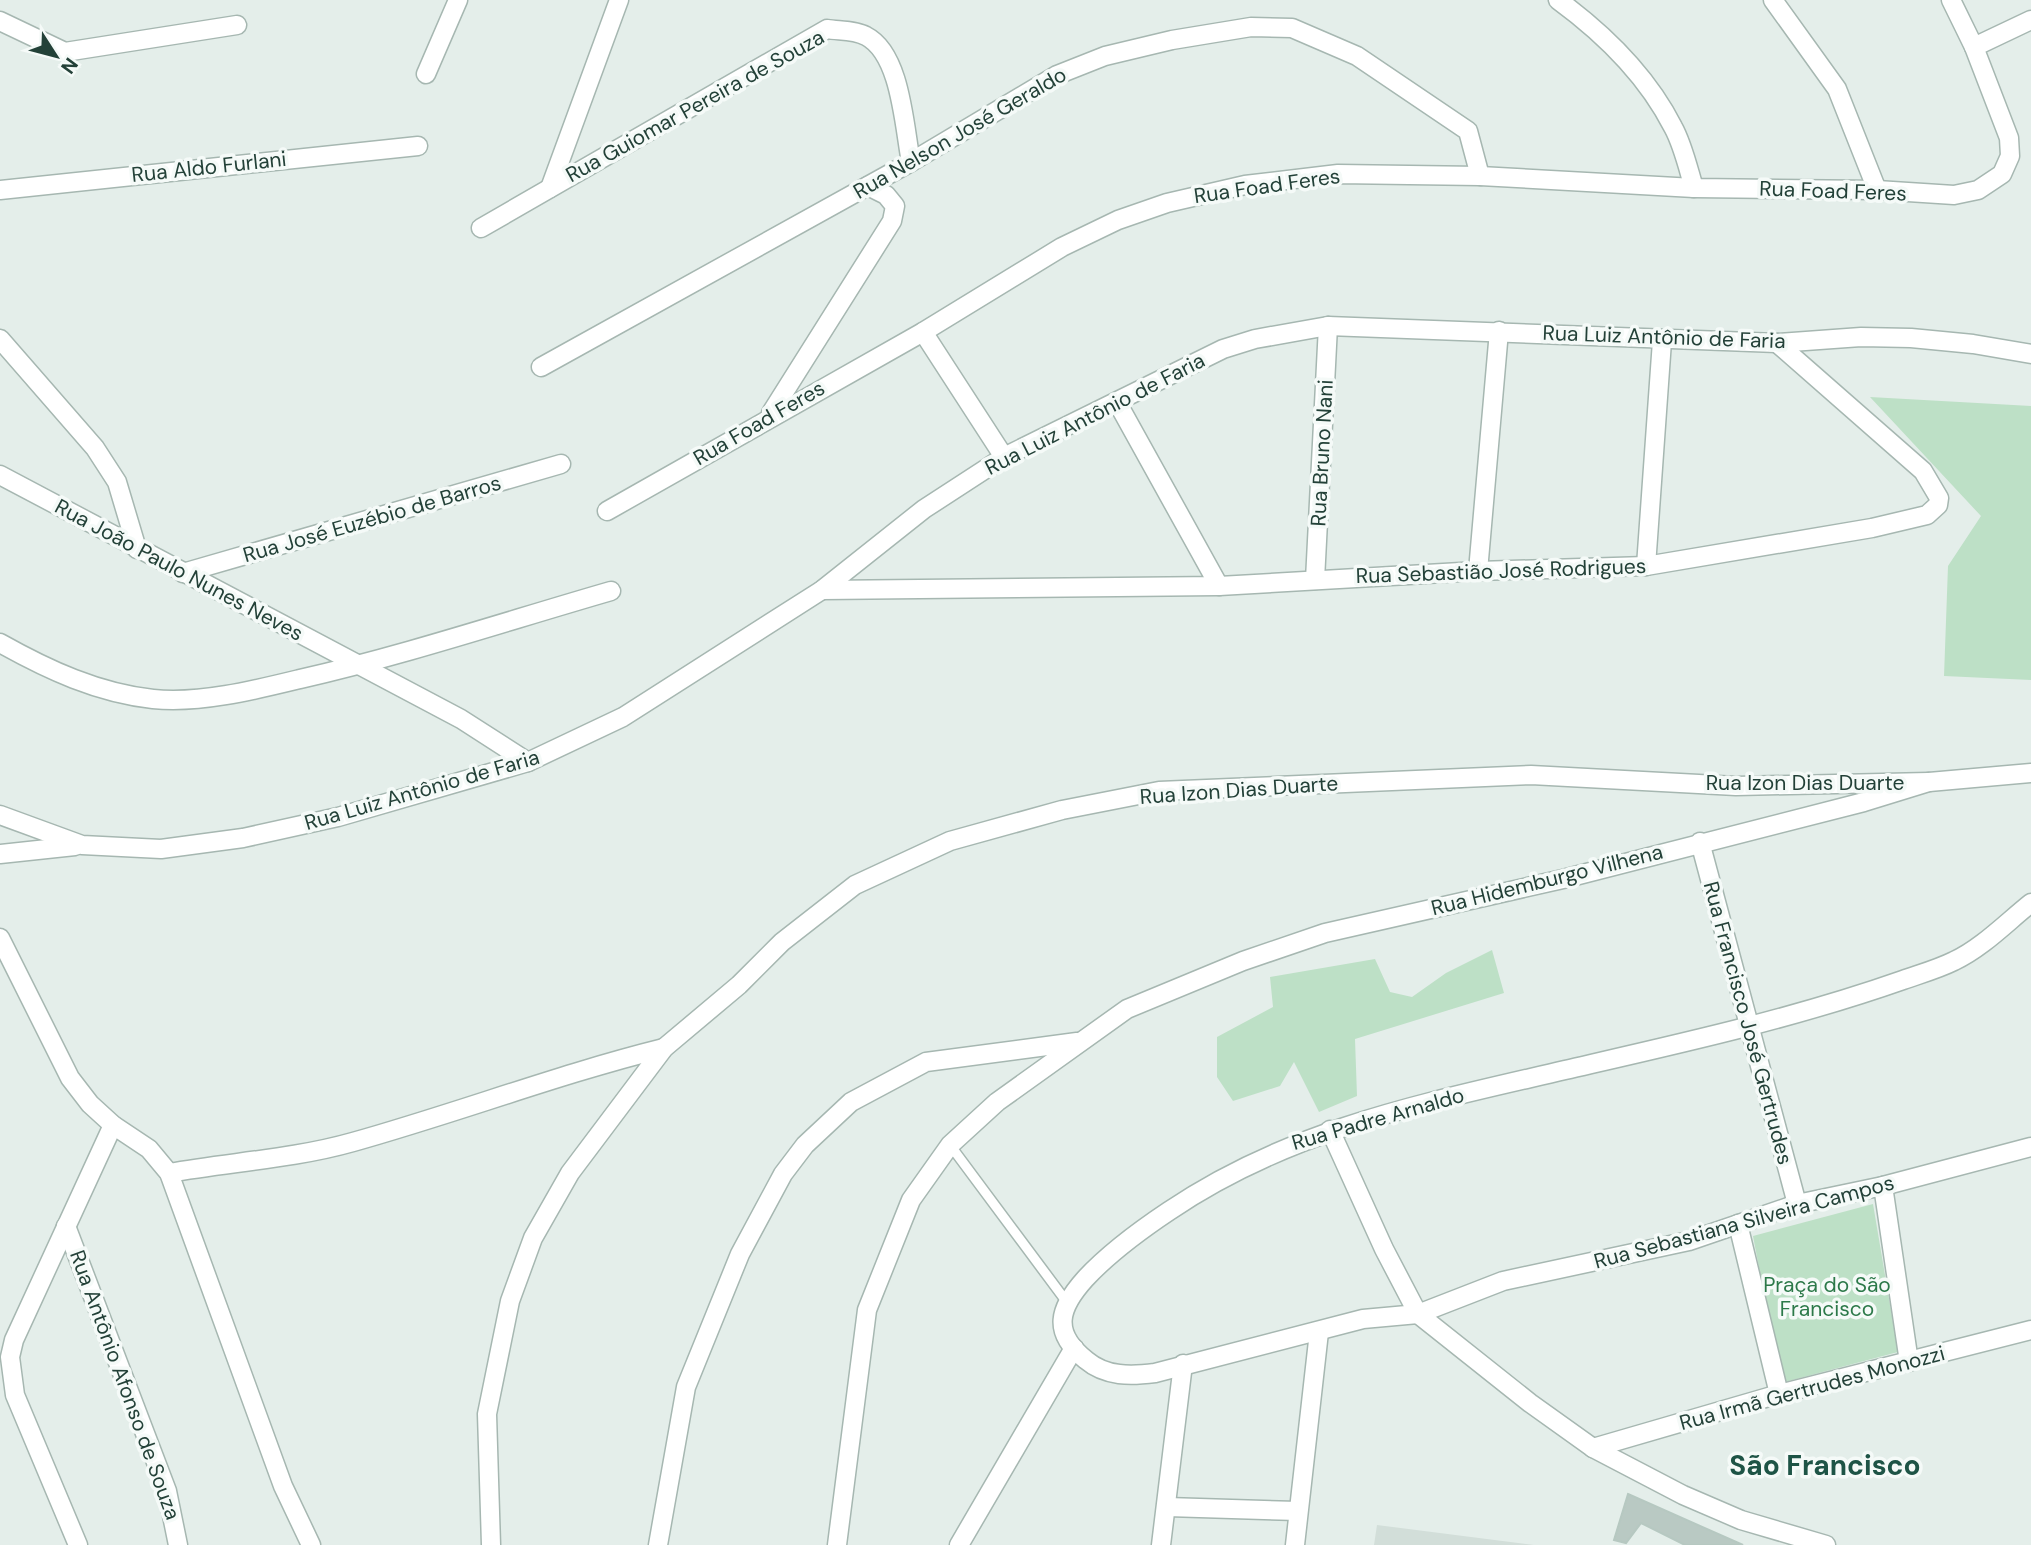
<svg xmlns="http://www.w3.org/2000/svg" width="2031" height="1545" font-family="'DM Sans',sans-serif">
<style>
.built{fill:#d2ded9}
.green{fill:#bde0c6}
.building{fill:#b9c9c3;stroke:#b6c8c1;stroke-width:2}
.lines{fill:none;stroke-linecap:round;stroke-linejoin:round}
.lane-casing{stroke:#a6b7b1;stroke-width:12}
.street-casing{stroke:#a6b7b1;stroke-width:21}
.lane{stroke:#fff;stroke-width:9}
.street{stroke:#fff;stroke-width:18}
.labels{text-anchor:middle;dominant-baseline:central;stroke-width:7;stroke-linejoin:round;paint-order:stroke}
.street-label{font-size:21px;fill:#234138;stroke:#f5faf8}
.park-label{font-size:21px;fill:#2c7949;stroke:#f5faf8}
.district-label{font-size:28px;font-weight:bold;fill:#1e5446;stroke:#f5faf8}
</style>
<rect width="100%" height="100%" fill="#e4eeea"/>
<path class="built" d="M 1377,1525 L 1534,1545 L 1374,1545 Z"/>
<g class="green">
<path d="M 1870,397 L 2031,406 L 2031,680 L 1944,676 L 1948,566 L 1981,516 Z"/>
<path d="M 1492,950 L 1504,993 L 1355,1039 L 1357,1096 L 1319,1112 L 1294,1062 L 1280,1086 L 1233,1101 L 1217,1077 L 1217,1037 L 1273,1007 L 1270,977 L 1375,959 L 1390,992 L 1412,997 L 1446,973 Z"/>
<path d="M 1873,1204 L 1898,1352 L 1781,1383 L 1753,1236 Z"/>
</g>
<path class="building" d="M 1628,1494 L 1743,1545 L 1685,1545 L 1641,1523 L 1626,1543 L 1614,1540 Z"/>
<g class="lines">
<defs>
<path id="lane" d="M 950,1145 L 1066,1301"/>
<g id="street">
<path d="M 1558,0 C 1603,33 1647,76 1673,127 C 1683,145 1688,168 1694,188"/>
<path d="M 1773,0 L 1837,89 L 1877,190"/>
<path d="M 0,21 L 65,52 L 237,25"/>
<path d="M 1974,47 L 2031,20"/>
<path d="M 426,74 L 458,0"/>
<path d="M 550,188 L 619,0"/>
<path d="M 0,190 L 418,146"/>
<path d="M 481,228 L 827,29 C 839,31 855,30 866,36 C 901,54 904,126 911,162"/>
<path d="M 923,332 L 1004,457"/>
<path d="M 0,339 L 95,448 L 117,482 L 137,549"/>
<path d="M 541,367 L 911,162 L 1057,75 L 1105,56 L 1172,40 L 1251,27 L 1292,28 L 1357,56 L 1468,131 L 1480,176"/>
<path d="M 1117,402 L 1219,586"/>
<path d="M 771,413 L 892,221 L 895,206 L 886,195 L 868,186"/>
<path d="M 0,475 L 461,719 L 528,762"/>
<path d="M 607,511 L 923,332 L 1062,247 L 1118,220 L 1167,203 L 1245,185 L 1338,174 L 1480,176 L 1694,188 L 1877,190 L 1954,195 L 1978,190 L 2002,174 L 2010,156 L 2009,138 L 1974,47 L 1951,0"/>
<path d="M 1646,566 L 1662,341"/>
<path d="M 1478,571 L 1499,331"/>
<path d="M 183,573 L 561,464"/>
<path d="M 1315,580 L 1328,326"/>
<path d="M 822,590 L 1219,586 L 1478,571 L 1646,566 L 1872,528 L 1927,515 L 1938,505 L 1939,498 L 1923,471 L 1777,343"/>
<path d="M 0,643 C 48,670 98,693 153,699 C 199,704 255,690 300,679 C 405,655 507,621 611,591"/>
<path d="M 0,815 L 82,845 L 161,849 L 243,838 L 338,817 L 528,762 L 623,717 L 822,590 L 924,509 L 1004,457 L 1223,349 L 1255,339 L 1328,326 L 1777,343 L 1861,337 L 1911,338 L 1973,344 L 2031,354"/>
<path d="M 1700,842 L 1797,1204"/>
<path d="M 0,854 L 75,846"/>
<path d="M 2031,903 C 2007,922 1982,948 1954,961 C 1938,969 1920,974 1903,980 C 1792,1019 1678,1044 1565,1070 C 1424,1103 1290,1129 1169,1211 C 1139,1231 1110,1252 1085,1279 C 1059,1308 1051,1332 1086,1360 C 1106,1377 1131,1376 1155,1373 L 1363,1319 L 1418,1314 L 1503,1281 L 1689,1241 L 1797,1204 L 1883,1186 L 2031,1147"/>
<path d="M 0,938 L 70,1078 L 90,1104 L 113,1125 L 149,1149 L 169,1173 L 283,1486 L 311,1545"/>
<path d="M 1330,1130 L 1384,1249 L 1418,1314 L 1530,1403 L 1593,1448 L 1683,1495 L 1741,1520 L 1826,1545"/>
<path d="M 169,1173 C 230,1162 293,1159 353,1142 C 457,1113 559,1074 664,1048"/>
<path d="M 1883,1186 L 1909,1362"/>
<path d="M 1738,1224 L 1779,1394"/>
<path d="M 66,1226 L 167,1491 L 178,1545"/>
<path d="M 1593,1448 L 1779,1394 L 2031,1330"/>
<path d="M 1167,1507 L 1298,1511"/>
<path d="M 78,1545 L 15,1395 L 10,1357 L 14,1340 L 113,1125"/>
<path d="M 491,1545 L 487,1414 L 510,1301 L 533,1238 L 570,1173 L 664,1048 L 739,985 L 782,942 L 855,885 L 950,841 L 1062,810 L 1159,791 L 1531,775 L 1736,786 L 1929,782"/>
<path d="M 658,1545 L 686,1387 L 740,1254 L 783,1174 L 805,1145 L 851,1102 L 926,1062 L 1077,1042"/>
<path d="M 837,1545 L 867,1310 L 911,1200 L 950,1145 L 997,1102 L 1127,1009 L 1243,961 L 1325,933 L 1563,879 L 1864,802 L 1929,782 L 2031,773"/>
<path d="M 959,1545 L 1074,1348"/>
<path d="M 1161,1545 L 1183,1364"/>
<path d="M 1295,1545 L 1319,1332"/>
</g>
</defs>
<use href="#lane" class="lane-casing"/>
<use href="#street" class="street-casing"/>
<use href="#lane" class="lane"/>
<use href="#street" class="street"/>
</g>
<g class="labels">
<g class="street-label">
<text transform="translate(695 106) rotate(-29)">Rua Guiomar Pereira de Souza</text>
<text transform="translate(960 133) rotate(-30)">Rua Nelson José Geraldo</text>
<text transform="translate(209 167) rotate(-6)">Rua Aldo Furlani</text>
<text transform="translate(1267 186) rotate(-8)">Rua Foad Feres</text>
<text transform="translate(1833 191) rotate(2)">Rua Foad Feres</text>
<text transform="translate(1664 337) rotate(2)">Rua Luiz Antônio de Faria</text>
<text transform="translate(1095 414) rotate(-27)">Rua Luiz Antônio de Faria</text>
<text transform="translate(759 423) rotate(-30)">Rua Foad Feres</text>
<text transform="translate(1322 453) rotate(-87)">Rua Bruno Nani</text>
<text transform="translate(372 519) rotate(-16)">Rua José Euzébio de Barros</text>
<text transform="translate(179 570) rotate(28)">Rua João Paulo Nunes Neves</text>
<text transform="translate(1501 571) rotate(-2)">Rua Sebastião José Rodrigues</text>
<text x="1805" y="783">Rua Izon Dias Duarte</text>
<text transform="translate(422 790) rotate(-16)">Rua Luiz Antônio de Faria</text>
<text transform="translate(1239 790) rotate(-4)">Rua Izon Dias Duarte</text>
<text transform="translate(1547 880) rotate(-14)">Rua Hidemburgo Vilhena</text>
<text transform="translate(1748 1023) rotate(75)">Rua Francisco José Gertrudes</text>
<text transform="translate(1378 1119) rotate(-16)">Rua Padre Arnaldo</text>
<text transform="translate(1744 1222) rotate(-15)">Rua Sebastiana Silveira Campos</text>
<text transform="translate(125 1385) rotate(70)">Rua Antônio Afonso de Souza</text>
<text transform="translate(1812 1388) rotate(-15)">Rua Irmã Gertrudes Monozzi</text>
</g>
<g class="park-label">
<text x="1827" y="1285">Praça do São<tspan x="1827" dy="24">Francisco</tspan></text>
</g>
<g class="district-label">
<text x="1825" y="1465">São Francisco</text>
</g>
</g>
<g transform="translate(56 56) rotate(126)" stroke="#f5faf8" stroke-width="5" paint-order="stroke">
<path d="M0-5L12 26L0 18L-12 26Z" fill="#234138"/>
<text y="-10" font-size="19" font-weight="bold" text-anchor="middle" fill="#234138">N</text>
</g>
</svg>
